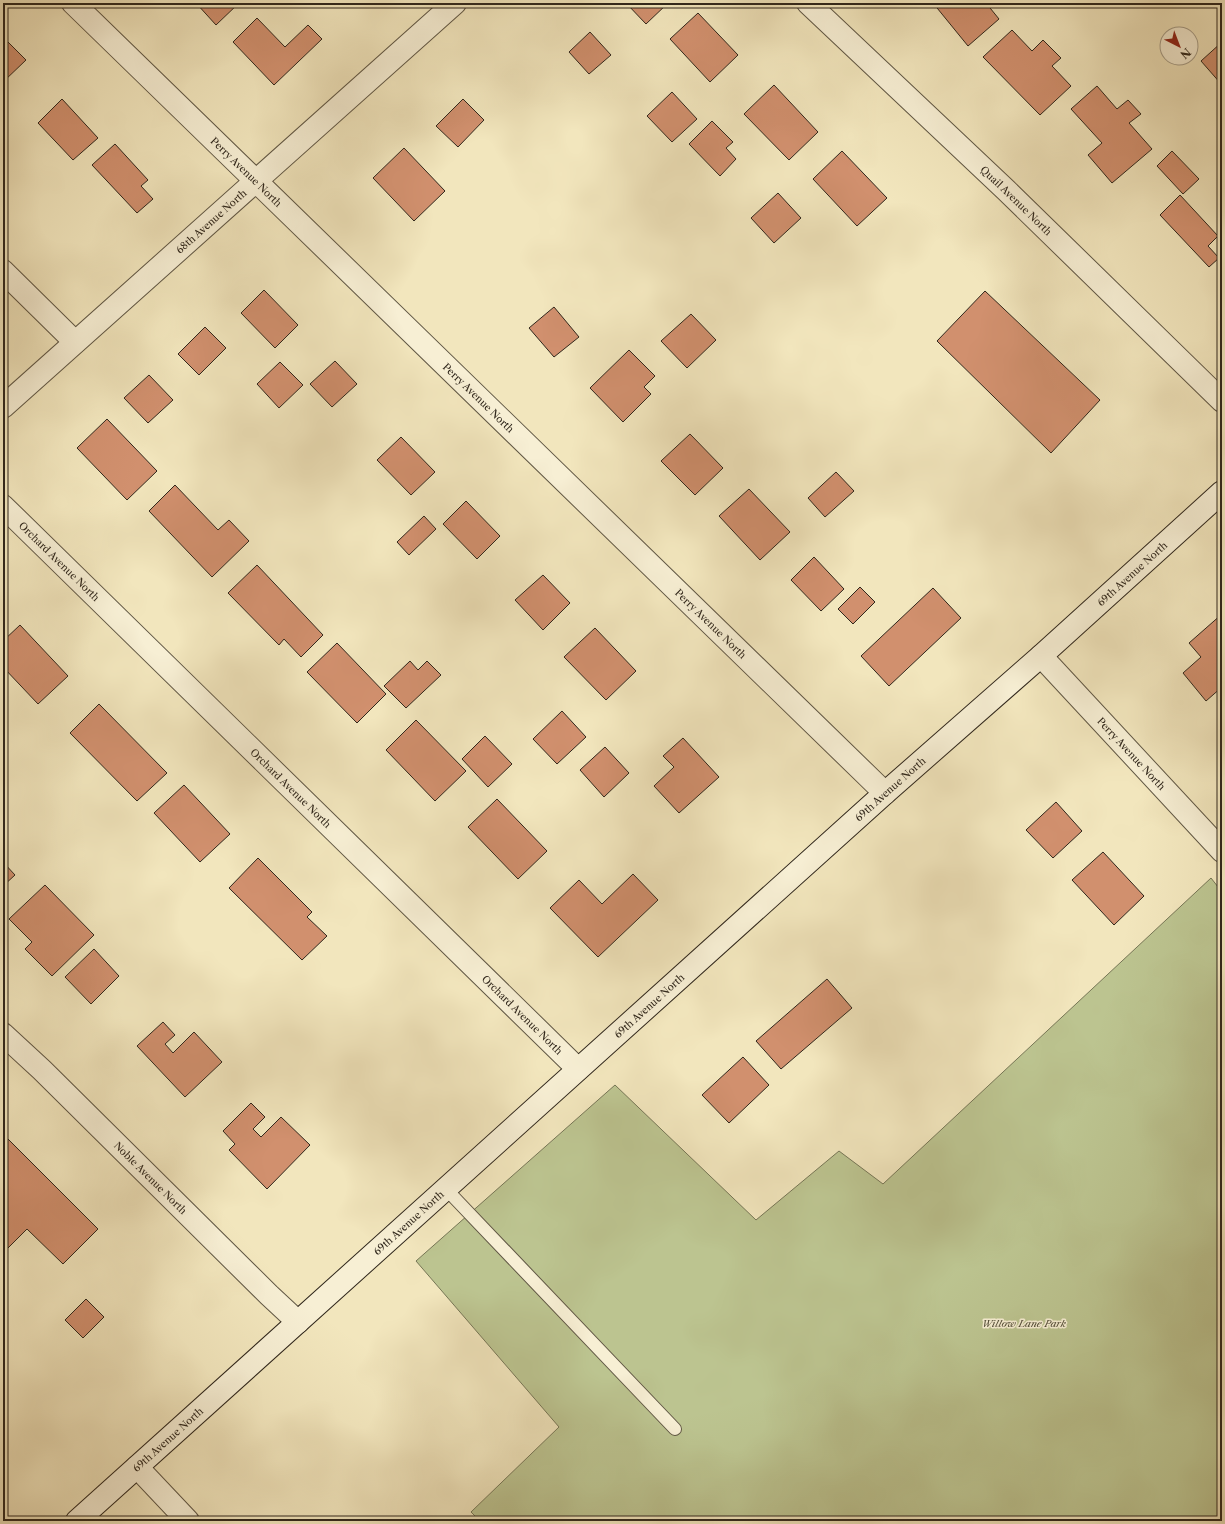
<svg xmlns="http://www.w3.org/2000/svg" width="1225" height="1524" font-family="'Libre Caslon Text',serif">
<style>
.green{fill:#bcc490;stroke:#767656}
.building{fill:#d1906e;stroke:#30271c}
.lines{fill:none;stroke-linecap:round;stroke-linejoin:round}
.lane-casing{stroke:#605744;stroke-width:14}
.street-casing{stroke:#605744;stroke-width:24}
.secondary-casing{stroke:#30271c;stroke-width:24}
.lane{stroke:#f7efd4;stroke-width:12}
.street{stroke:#f7efd4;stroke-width:22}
.secondary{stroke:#f7efd4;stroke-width:22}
.labels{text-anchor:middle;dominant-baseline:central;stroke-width:3;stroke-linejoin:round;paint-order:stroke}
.street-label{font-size:10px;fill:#30271c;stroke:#f7efd4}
.park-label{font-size:10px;font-style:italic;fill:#534e39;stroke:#f7efd4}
</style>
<rect width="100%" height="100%" fill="#f2e6bd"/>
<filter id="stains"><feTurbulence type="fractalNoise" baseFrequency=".005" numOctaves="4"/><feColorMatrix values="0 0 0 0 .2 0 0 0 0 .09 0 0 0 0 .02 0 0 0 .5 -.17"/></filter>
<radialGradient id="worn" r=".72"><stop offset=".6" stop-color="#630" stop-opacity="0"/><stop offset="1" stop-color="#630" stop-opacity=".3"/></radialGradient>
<path class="green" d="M 1211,878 L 1222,892 L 1222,1521 L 480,1521 L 471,1512 L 559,1427 L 416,1261 L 615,1085 L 756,1220 L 839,1151 L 883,1184 Z"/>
<g class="building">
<path d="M 196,3 L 239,3 L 216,25 Z"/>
<path d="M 626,3 L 668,3 L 646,24 Z"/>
<path d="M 933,3 L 986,3 L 999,19 L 968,46 Z"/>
<path d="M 698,13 L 738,55 L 710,82 L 670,39 Z"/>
<path d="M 257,18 L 285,47 L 308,25 L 322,39 L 274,85 L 233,42 Z"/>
<path d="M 1012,30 L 1032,51 L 1043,40 L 1061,58 L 1052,66 L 1071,86 L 1040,115 L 983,57 Z"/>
<path d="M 590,32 L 611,55 L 589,74 L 569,52 Z"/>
<path d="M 3,37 L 26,60 L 3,82 Z"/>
<path d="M 1222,42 L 1222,85 L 1201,61 Z"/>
<path d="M 774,85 L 818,132 L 789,160 L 744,114 Z"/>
<path d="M 1097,86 L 1117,109 L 1128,100 L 1141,114 L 1129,123 L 1152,149 L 1112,183 L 1088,155 L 1102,143 L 1071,109 Z"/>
<path d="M 672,92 L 697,119 L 672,142 L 647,116 Z"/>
<path d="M 62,99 L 98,138 L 73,160 L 38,123 Z"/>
<path d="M 463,99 L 484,120 L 458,147 L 436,126 Z"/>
<path d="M 712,121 L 733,142 L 726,148 L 736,159 L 720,176 L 689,144 Z"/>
<path d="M 115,144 L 148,180 L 141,186 L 153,199 L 137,213 L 92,165 Z"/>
<path d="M 404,148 L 445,191 L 414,221 L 373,178 Z"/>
<path d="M 842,151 L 887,198 L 857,226 L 813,179 Z"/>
<path d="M 1172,151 L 1199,179 L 1183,194 L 1157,166 Z"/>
<path d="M 778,193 L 801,218 L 774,243 L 751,218 Z"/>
<path d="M 1180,195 L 1218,236 L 1208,246 L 1219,258 L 1209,267 L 1160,215 Z"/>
<path d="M 264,290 L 298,325 L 275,348 L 241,313 Z"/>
<path d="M 985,291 L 1100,400 L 1051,453 L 937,341 Z"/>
<path d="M 554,307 L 579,337 L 554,357 L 529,328 Z"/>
<path d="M 691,314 L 716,340 L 687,368 L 661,341 Z"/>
<path d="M 205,327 L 226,348 L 199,375 L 178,354 Z"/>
<path d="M 629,350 L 655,376 L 644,387 L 651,394 L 623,422 L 590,388 Z"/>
<path d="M 335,361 L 357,384 L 332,407 L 310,384 Z"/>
<path d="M 280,362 L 303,385 L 279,408 L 257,384 Z"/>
<path d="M 149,375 L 173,400 L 148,423 L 124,398 Z"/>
<path d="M 107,419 L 157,471 L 127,500 L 77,448 Z"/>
<path d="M 690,434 L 723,468 L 695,495 L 661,461 Z"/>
<path d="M 401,437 L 435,472 L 411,495 L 377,460 Z"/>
<path d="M 836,472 L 854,491 L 825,517 L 808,498 Z"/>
<path d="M 175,485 L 218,530 L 229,520 L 249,541 L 212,577 L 149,511 Z"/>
<path d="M 749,489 L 790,532 L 760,560 L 719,516 Z"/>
<path d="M 466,501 L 500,536 L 477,559 L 443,524 Z"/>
<path d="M 424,516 L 436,529 L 409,555 L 397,542 Z"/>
<path d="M 814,557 L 844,589 L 821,611 L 791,580 Z"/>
<path d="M 257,565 L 323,635 L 301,657 L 284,639 L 279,645 L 228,593 Z"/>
<path d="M 543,575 L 570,603 L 543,630 L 515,600 Z"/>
<path d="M 860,587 L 875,602 L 853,624 L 838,609 Z"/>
<path d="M 933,588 L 961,618 L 889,686 L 861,656 Z"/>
<path d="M 1222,614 L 1222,687 L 1206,701 L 1183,673 L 1201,657 L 1189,643 Z"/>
<path d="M 20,625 L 68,676 L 38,704 L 3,667 L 3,641 Z"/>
<path d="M 595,628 L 636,671 L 606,700 L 564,657 Z"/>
<path d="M 337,643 L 386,694 L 357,723 L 307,672 Z"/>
<path d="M 410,661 L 418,670 L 427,661 L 441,675 L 406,708 L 384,686 Z"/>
<path d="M 99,704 L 167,773 L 137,801 L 70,733 Z"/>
<path d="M 562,711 L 586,737 L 557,764 L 533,739 Z"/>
<path d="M 416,720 L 466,771 L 435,801 L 386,750 Z"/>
<path d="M 485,736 L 512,764 L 488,787 L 462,759 Z"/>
<path d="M 683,738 L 719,777 L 679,813 L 654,786 L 674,767 L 663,756 Z"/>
<path d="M 605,747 L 629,773 L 604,797 L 580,770 Z"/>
<path d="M 184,785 L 230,834 L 200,862 L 154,813 Z"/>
<path d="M 497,799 L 547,851 L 518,879 L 468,827 Z"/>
<path d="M 1056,802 L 1082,831 L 1053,858 L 1026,830 Z"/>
<path d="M 1103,852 L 1144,896 L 1114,925 L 1072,880 Z"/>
<path d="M 258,858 L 312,912 L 307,917 L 327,936 L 302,960 L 229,888 Z"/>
<path d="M 3,862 L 15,875 L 3,886 Z"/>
<path d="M 633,874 L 658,900 L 598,957 L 550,908 L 579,880 L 602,904 Z"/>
<path d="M 45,885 L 94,935 L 52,976 L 25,949 L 32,942 L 9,919 Z"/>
<path d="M 94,949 L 119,976 L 91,1004 L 65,977 Z"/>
<path d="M 827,979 L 852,1008 L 781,1069 L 756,1041 Z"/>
<path d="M 163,1022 L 175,1035 L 165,1044 L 173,1053 L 194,1032 L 222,1062 L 185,1097 L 137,1046 Z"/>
<path d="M 743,1057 L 769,1085 L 729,1123 L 702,1095 Z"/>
<path d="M 251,1103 L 265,1117 L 253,1129 L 261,1137 L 281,1117 L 310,1145 L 267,1189 L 229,1150 L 235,1144 L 223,1131 Z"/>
<path d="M 3,1134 L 98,1229 L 63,1264 L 27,1229 L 3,1253 Z"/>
<path d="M 86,1299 L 104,1317 L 83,1338 L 65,1320 Z"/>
</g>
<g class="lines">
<defs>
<path id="lane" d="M 446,1189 L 675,1429"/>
<g id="street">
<path id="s1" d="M 73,3 L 885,793"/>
<path id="s2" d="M 808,3 L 1006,190 L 1222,401"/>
<path d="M 3,271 L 75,342"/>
<path id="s3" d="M 3,407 L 455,3"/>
<path id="s4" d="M 3,506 L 578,1069"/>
<path id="s5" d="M 1041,656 L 1222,851"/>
<path id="s6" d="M 3,1034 L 42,1070 L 269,1295 L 298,1322"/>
<path d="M 137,1467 L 188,1521"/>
</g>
<g id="secondary">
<path id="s7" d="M 77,1521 L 885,793 L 1041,656 L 1222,492"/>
</g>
</defs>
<use href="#lane" class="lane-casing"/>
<use href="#street" class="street-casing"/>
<use href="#secondary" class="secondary-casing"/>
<use href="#lane" class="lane"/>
<use href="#street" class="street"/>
<use href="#secondary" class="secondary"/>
</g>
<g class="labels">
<g class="street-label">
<text stroke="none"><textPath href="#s1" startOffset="242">Perry Avenue North</textPath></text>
<text stroke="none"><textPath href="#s2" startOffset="287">Quail Avenue North</textPath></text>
<text stroke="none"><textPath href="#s3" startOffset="279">68th Avenue North</textPath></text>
<text stroke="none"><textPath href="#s1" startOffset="566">Perry Avenue North</textPath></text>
<text stroke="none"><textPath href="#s4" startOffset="79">Orchard Avenue North</textPath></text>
<text stroke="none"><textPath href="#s7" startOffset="1418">69th Avenue North</textPath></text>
<text stroke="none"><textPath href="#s1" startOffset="890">Perry Avenue North</textPath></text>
<text stroke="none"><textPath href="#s5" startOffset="133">Perry Avenue North</textPath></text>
<text stroke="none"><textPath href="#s4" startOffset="403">Orchard Avenue North</textPath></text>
<text stroke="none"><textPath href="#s7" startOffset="1094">69th Avenue North</textPath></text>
<text stroke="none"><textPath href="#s7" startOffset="770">69th Avenue North</textPath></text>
<text stroke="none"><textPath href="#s4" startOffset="727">Orchard Avenue North</textPath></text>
<text stroke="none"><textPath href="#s6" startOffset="206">Noble Avenue North</textPath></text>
<text stroke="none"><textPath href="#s7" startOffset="446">69th Avenue North</textPath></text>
<text stroke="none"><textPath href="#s7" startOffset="122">69th Avenue North</textPath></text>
</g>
<g class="park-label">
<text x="1024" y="1323">Willow Lane Park</text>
</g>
</g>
<rect width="1225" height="1524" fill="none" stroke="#f2e6bd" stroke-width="16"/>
<rect x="4" y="4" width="1217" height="1516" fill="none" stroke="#30271c" stroke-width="2"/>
<rect x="8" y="8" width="1209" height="1508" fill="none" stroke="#30271c"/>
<g transform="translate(1179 46) rotate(138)"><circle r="19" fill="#f7efd4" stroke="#a79f8a"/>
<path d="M0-3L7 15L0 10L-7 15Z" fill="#8f2418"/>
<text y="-6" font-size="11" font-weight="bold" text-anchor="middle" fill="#30271c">N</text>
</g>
<rect width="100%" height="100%" filter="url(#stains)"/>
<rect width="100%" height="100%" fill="url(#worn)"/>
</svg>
